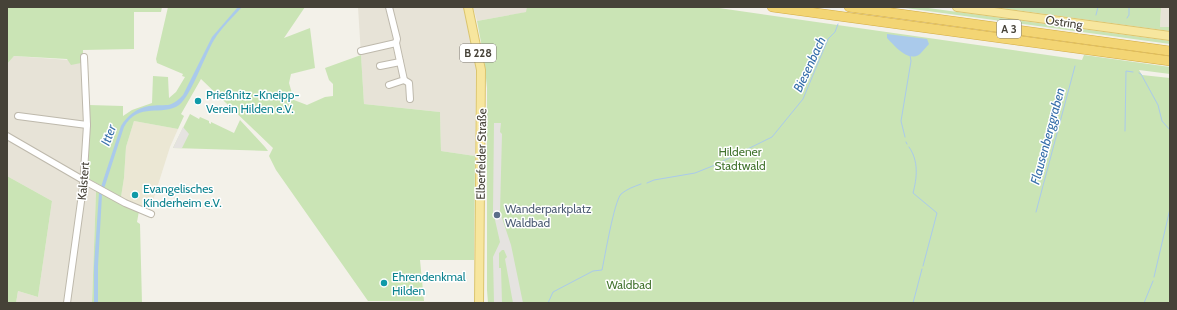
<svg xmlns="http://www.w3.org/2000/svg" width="1177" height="310" font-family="Cabin,sans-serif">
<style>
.residential{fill:#e7e3d7}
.education{fill:#ebe7d4}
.green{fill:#cae4b5}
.parking{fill:#e5e3e0}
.water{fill:#aacaeb}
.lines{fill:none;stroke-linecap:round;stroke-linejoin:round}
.stream{stroke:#aacaeb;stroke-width:1}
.minor-casing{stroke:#beb9ac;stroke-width:8}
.major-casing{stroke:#dbc56f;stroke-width:10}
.highway-casing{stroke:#d2ab44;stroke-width:10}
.minor{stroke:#fff;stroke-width:6}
.major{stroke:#f7e69e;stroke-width:8}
.highway{stroke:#f3d574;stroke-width:9}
.culture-dot{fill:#0f9aa8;stroke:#fff;stroke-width:1.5}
.service-dot{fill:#5c6f8a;stroke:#fff;stroke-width:1.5}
.labels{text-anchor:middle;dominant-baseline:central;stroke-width:3;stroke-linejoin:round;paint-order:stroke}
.shield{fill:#fff;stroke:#7e7b74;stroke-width:1}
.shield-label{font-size:11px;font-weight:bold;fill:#464238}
.street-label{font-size:12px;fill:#464238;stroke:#fff}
.culture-label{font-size:12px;fill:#0d838f;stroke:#fff;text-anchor:start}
.park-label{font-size:12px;fill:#43742f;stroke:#fff}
.service-label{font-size:12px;fill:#4e5e75;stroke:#fff;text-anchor:start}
.water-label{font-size:13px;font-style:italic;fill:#3870ab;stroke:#fff}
</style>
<rect width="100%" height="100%" fill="#f3f1e9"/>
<g class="residential">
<path d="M 358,7 L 465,7 L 476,55 L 475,156 L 441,151 L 440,112 L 364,104 Z"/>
<path d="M 473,7 L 527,7 L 527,12 L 477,21 Z"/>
<path d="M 1161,7 L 1170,7 L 1170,27 L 1160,27 Z"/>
<path d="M 14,56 L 83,61 L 86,109 L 82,183 L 96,191 L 92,303 L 16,303 L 18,291 L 38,297 L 52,201 L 7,176 L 7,64 Z"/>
</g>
<path class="education" d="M 134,121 L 178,129 L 170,147 L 150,210 L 121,197 L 124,178 L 126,147 Z"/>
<g class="green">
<path d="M 7,7 L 162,7 L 161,12 L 134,12 L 134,49 L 83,50 L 83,61 L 81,61 L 81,63 L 71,65 L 67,59 L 14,56 L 7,64 Z"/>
<path d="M 168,7 L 305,7 L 284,38 L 310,28 L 315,68 L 291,74 L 289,83 L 294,100 L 307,105 L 325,97 L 333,96 L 333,84 L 329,80 L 325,68 L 361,55 L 364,104 L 440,112 L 441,151 L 475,156 L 474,260 L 420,260 L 424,301 L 368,301 L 276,170 L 269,156 L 273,148 L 201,79 L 181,114 L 184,116 L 178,129 L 134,121 L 126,147 L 124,178 L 121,197 L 89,179 L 88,174 L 89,105 L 123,106 L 123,116 L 132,110 L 152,103 L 153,76 L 168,77 L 169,98 L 176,92 L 185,77 L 182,76 L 183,74 L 157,63 L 156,59 Z"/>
<path d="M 527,7 L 712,7 L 1082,60 L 1084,55 L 1170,67 L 1170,74 L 1139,70 L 1142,75 L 1170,78 L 1170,303 L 488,303 L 487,290 L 487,88 L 484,58 L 477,21 L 526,12 Z"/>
<path d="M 898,7 L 921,7 L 1170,41 L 1170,44 Z"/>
<path d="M 993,7 L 1161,7 L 1160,27 L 1170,27 L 1170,31 Z"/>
<path d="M 190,114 L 199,119 L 200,117 L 209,121 L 209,123 L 211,124 L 211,122 L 234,133 L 240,120 L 265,147 L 268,151 L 173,148 Z"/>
<path d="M 7,176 L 52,201 L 38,297 L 18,291 L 16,303 L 7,303 Z"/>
<path d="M 96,191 L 139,211 L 137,222 L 140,224 L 142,303 L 92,303 Z"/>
</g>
<g class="parking">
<path d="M 494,123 L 501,123 L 500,132 L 502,134 L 500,212 L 511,245 L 523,303 L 513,303 L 505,259 L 507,257 L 504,250 L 502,250 L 499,253 L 499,268 L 501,268 L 502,303 L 494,303 L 493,257 L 500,242 L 493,211 Z"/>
<path d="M 183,127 L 189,134 L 182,148 L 173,148 Z"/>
</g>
<g class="water">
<path d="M 238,7 L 242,7 C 233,17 221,28 214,40 C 205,55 191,96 179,105 C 162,117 139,101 124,127 L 102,195 L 98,266 L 98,303 L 94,303 L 94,266 L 99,193 L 121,126 C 127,116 137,108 149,106 C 166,103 169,110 183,95 L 212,37 Z"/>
<path d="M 887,34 L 927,39 L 929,44 C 926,47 923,51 920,54 C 908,63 895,46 887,38 Z"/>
</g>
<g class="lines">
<g class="stream">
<path d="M 1096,15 L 1098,7"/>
<path d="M 1127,18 L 1129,15 L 1129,7"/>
<path d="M 1139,73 L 1141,74 L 1158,105 L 1162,121 L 1170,130"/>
<path d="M 1125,131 L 1126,71 L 1133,72"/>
<path d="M 905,137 L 901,121 L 911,61 L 910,55"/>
<path d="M 906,142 L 907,144"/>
<path d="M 909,147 C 919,161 917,178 913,193 L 937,213 L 923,266"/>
<path d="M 647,183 L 654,180 L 695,173 L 715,165 L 772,137 L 803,99 L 828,39 L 835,32 L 838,24"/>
<path d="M 1036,212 L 1075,66"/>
<path d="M 1154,277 L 1170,209"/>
<path d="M 548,303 L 553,292 L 593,271 L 602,270 C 605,256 614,202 621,194 C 627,189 633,187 641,184"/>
<path d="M 913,303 L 922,269"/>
<path d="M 1144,303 L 1153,281"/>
</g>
<defs>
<g id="minor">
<path d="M 389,7 L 397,39 L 396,43 L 404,80 L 389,85"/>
<path d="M 361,51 L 396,43"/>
<path d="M 380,66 L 400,62"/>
<path d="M 404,80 L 409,83 L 410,99"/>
<path d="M 18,116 L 87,125"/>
<path d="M 7,136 L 83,180 L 125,203 L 151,214"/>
<path d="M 67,303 L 83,187 L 87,125 L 84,57"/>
</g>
<g id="major">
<path d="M 468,7 L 481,70 L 479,303"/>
<path d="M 957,7 L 1170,36"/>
</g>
<g id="highway">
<path d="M 772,7 L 1170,61"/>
<path d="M 849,7 L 1170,51"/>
</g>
</defs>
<use href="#minor" class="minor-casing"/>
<use href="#major" class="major-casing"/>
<use href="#highway" class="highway-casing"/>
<use href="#minor" class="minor"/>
<use href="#major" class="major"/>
<use href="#highway" class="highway"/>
</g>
<g class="culture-dot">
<circle cx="198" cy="101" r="4"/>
<circle cx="135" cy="195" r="4"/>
<circle cx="384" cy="283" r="4"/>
</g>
<circle class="service-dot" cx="497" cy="215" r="4"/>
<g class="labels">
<g class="shield">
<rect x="997" y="20" width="24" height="18" rx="3"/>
<rect x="460" y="44" width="36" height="18" rx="3"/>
</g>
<g class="shield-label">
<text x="1009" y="29">A 3</text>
<text x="478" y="53">B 228</text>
</g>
<g class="street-label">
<text transform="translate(1064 22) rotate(8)">Ostring</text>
<text transform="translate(481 154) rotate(-89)">Elberfelder Straße</text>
<text transform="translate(83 181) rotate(-85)">Kalstert</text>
</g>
<g class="culture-label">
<text x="206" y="94">Prießnitz -Kneipp-<tspan x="206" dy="14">Verein Hilden e.V.</tspan></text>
<text x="143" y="188">Evangelisches<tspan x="143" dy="14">Kinderheim e.V.</tspan></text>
<text x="392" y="276">Ehrendenkmal<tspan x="392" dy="14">Hilden</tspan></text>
</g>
<g class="park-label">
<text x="740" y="151">Hildener<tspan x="740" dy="14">Stadtwald</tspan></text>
<text x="629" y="284">Waldbad</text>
</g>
<g class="service-label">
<text x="505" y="208">Wanderparkplatz<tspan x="505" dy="14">Waldbad</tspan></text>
</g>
<g class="water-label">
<text transform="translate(809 64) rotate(-65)">Biesenbach</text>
<text transform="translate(108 135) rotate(-70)">Itter</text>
<text transform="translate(1047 136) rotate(-75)">Flausenberggraben</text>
</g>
</g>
<rect width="1177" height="310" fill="none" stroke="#464238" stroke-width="16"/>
</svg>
